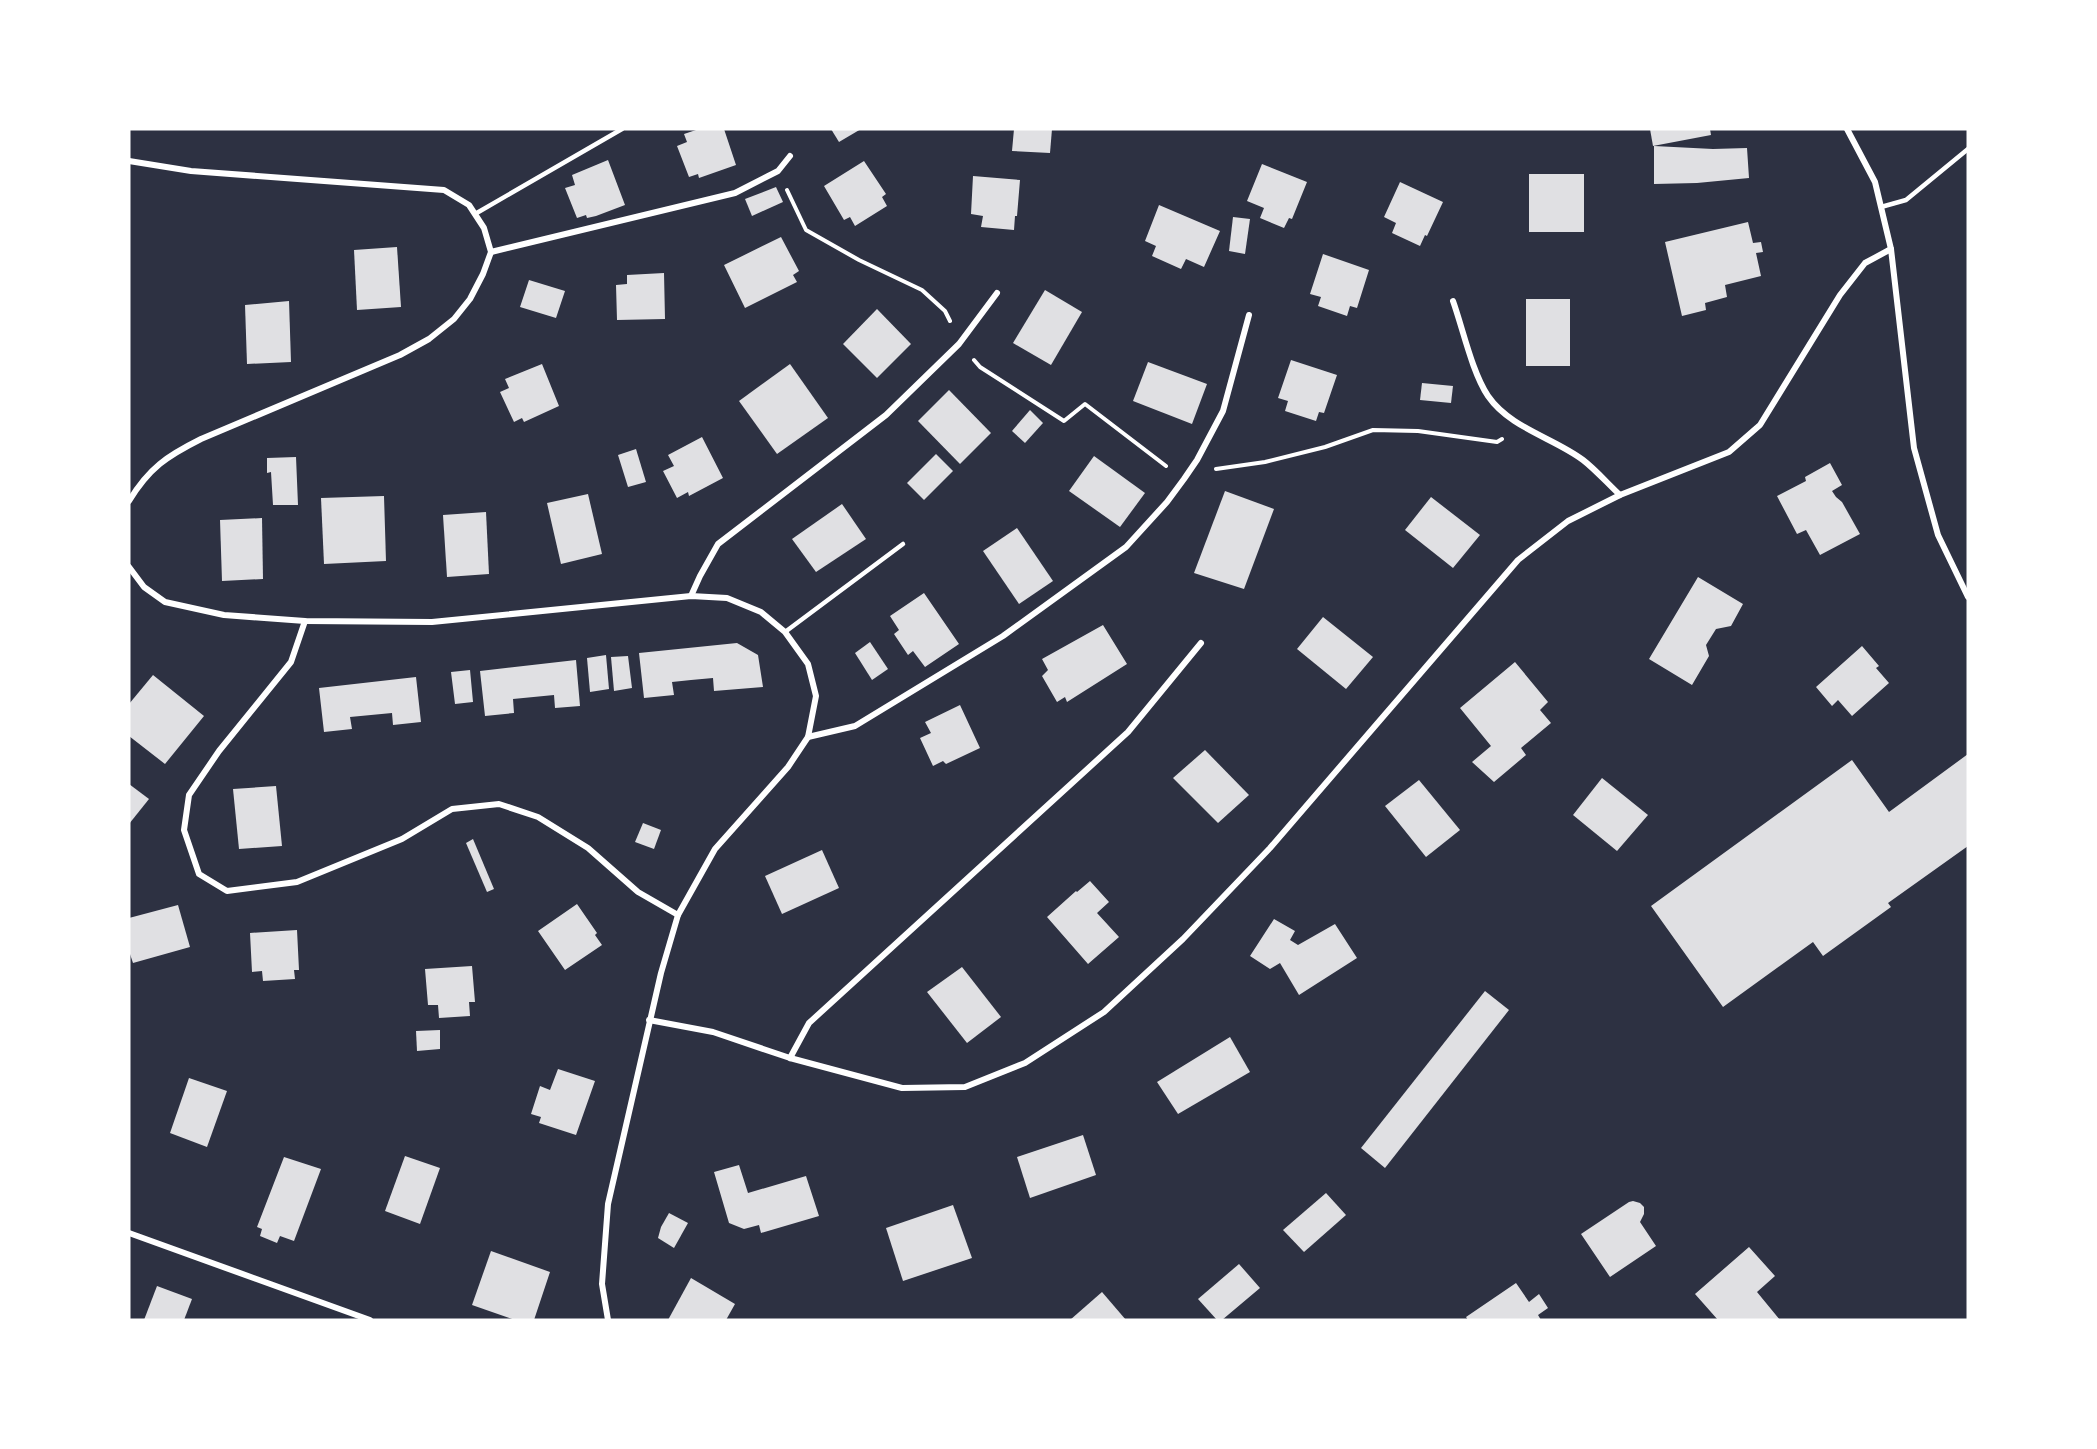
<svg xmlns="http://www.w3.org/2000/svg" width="2097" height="1449" font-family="Figtree,sans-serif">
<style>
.building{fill:#e0e0e3}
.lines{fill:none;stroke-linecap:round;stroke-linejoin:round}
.path{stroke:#fff;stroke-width:4}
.service{stroke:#fff;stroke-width:4.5}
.minor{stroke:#fff;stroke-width:6}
</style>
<rect width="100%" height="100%" fill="#2d3142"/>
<g class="building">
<path d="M 699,129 L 724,129 L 736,165 L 699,178 L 698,174 L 689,177 L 677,146 L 687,142 L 684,134 Z"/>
<path d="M 831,129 L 861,129 L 839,142 Z"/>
<path d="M 1014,129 L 1052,129 L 1050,153 L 1012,151 Z"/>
<path d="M 1650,129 L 1710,129 L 1711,135 L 1653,146 Z"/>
<path d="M 1654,146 L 1713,149 L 1747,148 L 1749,178 L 1697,183 L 1654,184 Z"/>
<path d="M 608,160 L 625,205 L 596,216 L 587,218 L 586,215 L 577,218 L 565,188 L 575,185 L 572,175 Z"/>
<path d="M 864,161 L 886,194 L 882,197 L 887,206 L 855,226 L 850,217 L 844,220 L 824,186 Z"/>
<path d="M 1262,164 L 1307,182 L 1292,219 L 1289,218 L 1284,228 L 1260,218 L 1264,208 L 1247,201 Z"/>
<rect x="1529" y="174" width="55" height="58"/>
<path d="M 973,176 L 1020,180 L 1017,216 L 1015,216 L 1014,230 L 981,227 L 983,216 L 971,214 Z"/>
<path d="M 1400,182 L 1443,202 L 1427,236 L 1425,235 L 1420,246 L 1392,233 L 1396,223 L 1384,217 Z"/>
<path d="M 776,187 L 783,202 L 752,216 L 745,199 Z"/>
<path d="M 1159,205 L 1220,231 L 1204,267 L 1186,259 L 1181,269 L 1152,256 L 1156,246 L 1145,241 Z"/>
<path d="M 1233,217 L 1250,219 L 1245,254 L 1229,251 Z"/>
<path d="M 1748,222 L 1753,243 L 1761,242 L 1763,252 L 1756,253 L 1761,276 L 1725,285 L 1727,297 L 1705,303 L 1706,310 L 1682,316 L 1665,242 Z"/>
<path d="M 781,237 L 799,271 L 793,275 L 797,282 L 745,308 L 724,265 Z"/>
<path d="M 397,247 L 401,307 L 357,310 L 354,250 Z"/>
<path d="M 1323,254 L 1369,270 L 1357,308 L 1350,306 L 1347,316 L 1318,306 L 1321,297 L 1310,294 Z"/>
<path d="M 664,273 L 665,319 L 617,320 L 616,285 L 627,284 L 627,275 Z"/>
<path d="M 529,280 L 565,291 L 556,318 L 520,307 Z"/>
<path d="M 1045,290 L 1082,312 L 1051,365 L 1013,343 Z"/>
<rect x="1526" y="299" width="44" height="67"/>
<path d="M 289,301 L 291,362 L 247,364 L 245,305 Z"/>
<path d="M 877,309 L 911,344 L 877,378 L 843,344 Z"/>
<path d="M 1291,360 L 1337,375 L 1324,413 L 1319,412 L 1316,421 L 1285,411 L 1288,401 L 1278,398 Z"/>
<path d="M 1148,362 L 1207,384 L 1192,424 L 1133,401 Z"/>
<path d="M 542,364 L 559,406 L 524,422 L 522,418 L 514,422 L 500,392 L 509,388 L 505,379 Z"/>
<path d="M 790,364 L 828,418 L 777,454 L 739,401 Z"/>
<path d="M 1422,383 L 1453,386 L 1451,403 L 1420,400 Z"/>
<path d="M 949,390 L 991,433 L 960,464 L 918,421 Z"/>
<path d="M 1030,410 L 1043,423 L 1025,443 L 1012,431 Z"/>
<path d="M 702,437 L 723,478 L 689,496 L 688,492 L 677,498 L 663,471 L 674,466 L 668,455 Z"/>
<path d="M 636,449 L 646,482 L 628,487 L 618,455 Z"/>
<path d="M 936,454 L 953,471 L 924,500 L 907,483 Z"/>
<path d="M 1094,456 L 1145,493 L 1120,527 L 1069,491 Z"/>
<path d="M 296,457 L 298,505 L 273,505 L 271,472 L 267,473 L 267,458 Z"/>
<path d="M 1830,463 L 1842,485 L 1832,491 L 1836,497 L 1842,502 L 1860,534 L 1820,555 L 1806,530 L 1797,534 L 1777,496 L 1806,481 L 1805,477 Z"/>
<path d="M 1225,491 L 1274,509 L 1244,589 L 1194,573 Z"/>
<path d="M 588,494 L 602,554 L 561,564 L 547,503 Z"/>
<path d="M 384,496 L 386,561 L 324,564 L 321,498 Z"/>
<path d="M 1431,497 L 1480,535 L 1453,568 L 1405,530 Z"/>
<path d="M 842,504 L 866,539 L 816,572 L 792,539 Z"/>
<path d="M 486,512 L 489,574 L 447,577 L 443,515 Z"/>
<path d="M 262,518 L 263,579 L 222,581 L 220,520 Z"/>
<path d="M 1017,528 L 1053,581 L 1019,604 L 983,551 Z"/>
<path d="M 1698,577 L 1743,604 L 1731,626 L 1716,629 L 1706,645 L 1709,656 L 1692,685 L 1649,659 Z"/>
<path d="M 924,593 L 959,644 L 925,667 L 913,651 L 908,655 L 894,634 L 899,630 L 890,616 Z"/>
<path d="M 1323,617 L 1373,657 L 1346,689 L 1297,649 Z"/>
<path d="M 1103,625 L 1127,664 L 1067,702 L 1065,697 L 1057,702 L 1042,676 L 1048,670 L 1042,659 Z"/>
<path d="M 870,642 L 888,669 L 872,680 L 855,653 Z"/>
<path d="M 737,643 L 758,655 L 763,687 L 714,691 L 713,678 L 691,680 L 672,682 L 674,695 L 644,698 L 639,653 Z"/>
<path d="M 1862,646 L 1879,666 L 1876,668 L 1889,683 L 1852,716 L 1838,700 L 1832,706 L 1816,687 Z"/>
<path d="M 606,655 L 609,689 L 590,692 L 587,658 Z"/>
<path d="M 628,656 L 632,688 L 614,691 L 611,657 Z"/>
<path d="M 576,660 L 580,706 L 555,708 L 554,695 L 513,699 L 514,713 L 485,716 L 480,671 Z"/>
<path d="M 1515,662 L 1548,702 L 1540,710 L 1551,723 L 1521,748 L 1526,755 L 1494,782 L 1472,762 L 1491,746 L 1460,708 Z"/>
<path d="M 470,670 L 473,702 L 455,704 L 451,672 Z"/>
<path d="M 153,675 L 204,716 L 165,764 L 129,736 L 129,704 Z"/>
<path d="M 416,677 L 421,722 L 393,725 L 392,713 L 350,717 L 352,729 L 324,732 L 319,688 Z"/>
<path d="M 960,705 L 980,748 L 946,764 L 943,761 L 933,766 L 920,738 L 931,733 L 925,722 Z"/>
<path d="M 1205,750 L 1249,795 L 1218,823 L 1173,778 Z"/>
<path d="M 1968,754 L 1968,846 L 1888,903 L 1891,907 L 1823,956 L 1813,942 L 1723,1007 L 1651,906 L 1852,760 L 1889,812 Z"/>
<path d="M 1602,778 L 1648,815 L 1617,851 L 1573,815 Z"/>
<path d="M 1419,780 L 1460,830 L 1426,857 L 1385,806 Z"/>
<path d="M 129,784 L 149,799 L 129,824 Z"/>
<path d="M 276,786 L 282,846 L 239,849 L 233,789 Z"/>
<path d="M 643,823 L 661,830 L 654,849 L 635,842 Z"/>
<path d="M 473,839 L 494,889 L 487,892 L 466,843 Z"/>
<path d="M 822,850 L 839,888 L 782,914 L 765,876 Z"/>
<path d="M 1090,881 L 1109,902 L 1097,913 L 1119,937 L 1088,964 L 1047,917 L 1076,891 L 1077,892 Z"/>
<path d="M 577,904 L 597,933 L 595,935 L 602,945 L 565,970 L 538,931 Z"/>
<path d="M 178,905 L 190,947 L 133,963 L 129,951 L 129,918 Z"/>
<path d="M 1274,919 L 1295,931 L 1290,940 L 1298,945 L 1335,924 L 1357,958 L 1299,995 L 1280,963 L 1270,969 L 1250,956 Z"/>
<path d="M 297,930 L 299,970 L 294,970 L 295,979 L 263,981 L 262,971 L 252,972 L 250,933 Z"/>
<path d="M 472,966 L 475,1002 L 469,1002 L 470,1016 L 439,1018 L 438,1005 L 428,1005 L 425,969 Z"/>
<path d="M 962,967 L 1001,1017 L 967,1043 L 927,992 Z"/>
<path d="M 1485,991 L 1509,1010 L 1385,1168 L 1361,1148 Z"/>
<path d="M 440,1030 L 440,1049 L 417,1051 L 416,1031 Z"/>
<path d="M 1230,1037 L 1250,1072 L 1178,1114 L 1157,1082 Z"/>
<path d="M 558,1069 L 595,1081 L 576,1135 L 539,1123 L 541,1117 L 531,1114 L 540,1086 L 550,1090 Z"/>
<path d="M 189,1078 L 227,1091 L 207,1147 L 170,1133 Z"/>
<path d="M 1083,1135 L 1096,1175 L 1030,1198 L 1017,1157 Z"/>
<path d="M 405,1156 L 440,1168 L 420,1224 L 385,1211 Z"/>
<path d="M 284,1157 L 321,1169 L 294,1241 L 280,1236 L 277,1243 L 260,1236 L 262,1229 L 257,1227 Z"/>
<path d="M 739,1165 L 748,1193 L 806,1176 L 819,1216 L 761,1233 L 759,1225 L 744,1229 L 729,1223 L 714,1172 Z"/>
<path d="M 1326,1193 L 1346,1215 L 1304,1252 L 1283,1230 Z"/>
<path d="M 1633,1201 L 1640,1203 L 1644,1207 L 1644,1214 L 1640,1222 L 1656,1246 L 1610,1277 L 1581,1234 L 1629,1202 Z"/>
<path d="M 953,1205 L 972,1258 L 903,1281 L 886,1228 Z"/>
<path d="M 669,1213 L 688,1223 L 674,1248 L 658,1238 L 661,1227 Z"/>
<path d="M 1749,1247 L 1775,1276 L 1757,1292 L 1780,1320 L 1718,1320 L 1695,1294 Z"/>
<path d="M 491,1251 L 550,1272 L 534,1320 L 515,1320 L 472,1305 Z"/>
<path d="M 1239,1264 L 1260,1288 L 1222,1320 L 1217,1320 L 1198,1299 Z"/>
<path d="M 691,1278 L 735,1304 L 726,1320 L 668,1320 Z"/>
<path d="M 1516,1283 L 1529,1302 L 1539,1294 L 1548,1308 L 1538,1315 L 1541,1320 L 1468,1320 L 1466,1317 Z"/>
<path d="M 157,1286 L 192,1299 L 184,1320 L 144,1320 Z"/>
<path d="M 1102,1292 L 1126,1320 L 1070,1320 Z"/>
</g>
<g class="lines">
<g class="path">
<path d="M 787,190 L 806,230 L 859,260 L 922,290 L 945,311 L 950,321"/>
<path d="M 974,360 L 980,367 L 1064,421 L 1085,404 L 1166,466"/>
<path d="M 1216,469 L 1265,462 L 1325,447 L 1373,430 L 1418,431 L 1497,442 L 1502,439"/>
</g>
<g class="service">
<path d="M 1881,207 L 1906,200 L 1968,149"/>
<path d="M 475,214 L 622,129"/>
<path d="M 785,632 L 903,544"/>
</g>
<g class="minor">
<path d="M 1847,129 L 1875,182 L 1891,249 L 1914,448 L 1938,535 L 1968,597"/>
<path d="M 129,161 L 191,171 L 444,190 L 469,205 L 484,228 L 491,252 L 483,274 L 470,299 L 454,319 L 429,339 L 400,355 L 201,439 C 167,456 149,468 129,501"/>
<path d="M 491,252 L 735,193 L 778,171 L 790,156"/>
<path d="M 1453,301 C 1463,329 1472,372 1488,396 C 1510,428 1554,438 1583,460 C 1596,470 1608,484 1620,495"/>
<path d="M 129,567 L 144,587 L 165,602 L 224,615 L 305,621 L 432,622 L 691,596 L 727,598 L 761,612 L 785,632 L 808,664 L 816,696 L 808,737 L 788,767 L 715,849 L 678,915 L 661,973 L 608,1204 L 602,1284 L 608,1320"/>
<path d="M 691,596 L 700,576 L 718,544 L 886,415 L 959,344 L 997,293"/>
<path d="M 305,621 L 291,662 L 219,751 L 189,795 L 184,830 L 199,874 L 227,891 L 297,882 L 402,839 L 452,809 L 499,804 L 538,817 L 588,848 L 638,892 L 678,915"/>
<path d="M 808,737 L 855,726 L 1003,636 L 1126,547 L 1167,502 L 1184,479 L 1197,460 L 1223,411 L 1249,315"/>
<path d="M 649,1020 L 713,1032 L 790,1058 L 902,1088 L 965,1087 L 1025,1063 L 1104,1012 L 1183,939 L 1270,848 L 1518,560 L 1568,521 L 1620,495 L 1729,452 L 1760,425 L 1840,295 L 1865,263 L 1891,249"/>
<path d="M 790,1058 L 809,1023 L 1128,732 L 1201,643"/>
<path d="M 129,1233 L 370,1320"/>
</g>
</g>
<rect width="2097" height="1449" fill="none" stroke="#ffffff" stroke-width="261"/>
</svg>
